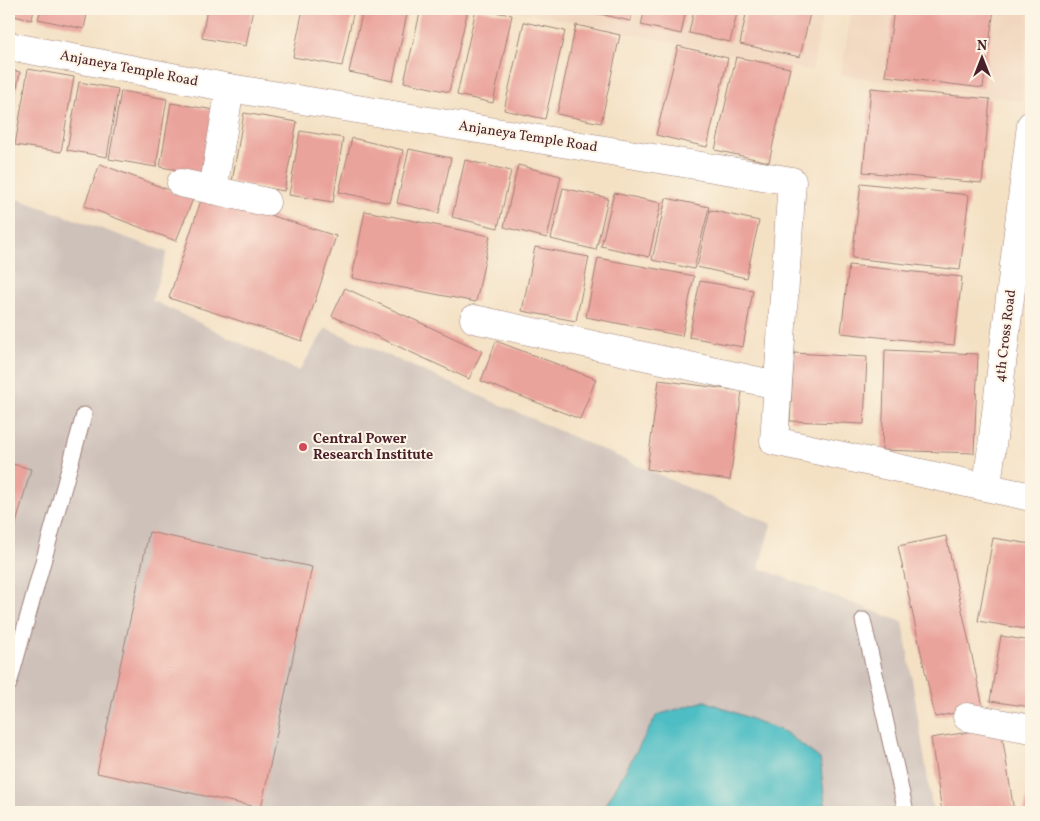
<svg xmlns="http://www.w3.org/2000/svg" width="1040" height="821" font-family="Vollkorn,serif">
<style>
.built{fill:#f1d5bd}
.industrial{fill:#cec1ba}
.water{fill:#4fbec4;stroke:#4c6e78}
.building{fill:#eaa39b}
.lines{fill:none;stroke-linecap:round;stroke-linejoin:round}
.service-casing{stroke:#9f8078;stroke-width:17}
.minor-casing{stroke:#9f8078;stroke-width:29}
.service{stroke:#fff;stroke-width:15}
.minor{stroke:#fff;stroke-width:28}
.poi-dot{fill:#d1495b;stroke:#fcf5e5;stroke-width:2}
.labels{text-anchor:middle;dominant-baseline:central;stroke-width:4;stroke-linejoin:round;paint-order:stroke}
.street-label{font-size:14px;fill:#4a1f2b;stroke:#fcf5e5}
.poi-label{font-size:14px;font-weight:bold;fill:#4a1f2b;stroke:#fcf5e5;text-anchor:start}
</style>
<rect width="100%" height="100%" fill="#fcf5e5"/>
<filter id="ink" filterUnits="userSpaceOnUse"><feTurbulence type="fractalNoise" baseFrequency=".02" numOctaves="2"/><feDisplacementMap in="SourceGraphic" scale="10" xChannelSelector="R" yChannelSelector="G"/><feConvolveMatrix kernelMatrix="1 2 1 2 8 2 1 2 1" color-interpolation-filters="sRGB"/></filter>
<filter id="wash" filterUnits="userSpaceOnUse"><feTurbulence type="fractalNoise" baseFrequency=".0096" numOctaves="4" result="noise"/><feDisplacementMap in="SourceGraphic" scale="20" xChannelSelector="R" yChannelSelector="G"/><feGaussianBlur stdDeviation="1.12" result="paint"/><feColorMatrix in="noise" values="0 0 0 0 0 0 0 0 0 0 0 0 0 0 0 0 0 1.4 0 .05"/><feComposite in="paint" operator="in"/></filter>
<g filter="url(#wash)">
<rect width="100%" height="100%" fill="#f4e1c4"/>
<g class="built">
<path d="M 510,9 L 824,9 L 812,71 Z"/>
<path d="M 852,9 L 1030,9 L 1021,101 L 841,75 Z"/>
</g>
<path class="industrial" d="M 9,196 L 167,252 L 152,300 L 299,371 L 326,328 L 771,524 L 759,568 L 903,622 L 933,812 L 9,812 Z"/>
<path class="water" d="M 705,701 L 785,732 L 820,759 L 826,812 L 602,812 L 657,715 Z"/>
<g id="blocks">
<g class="building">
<path d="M 9,9 L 34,9 L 32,20 L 9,15 Z"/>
<path d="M 41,9 L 88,9 L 84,29 L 38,19 Z"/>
<path d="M 207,9 L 253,9 L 246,46 L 202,38 Z"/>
<path d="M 303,9 L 354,9 L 342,66 L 293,57 Z"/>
<path d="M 363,9 L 408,9 L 393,81 L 349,72 Z"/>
<path d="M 421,9 L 468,9 L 449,92 L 404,82 Z"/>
<path d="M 476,9 L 512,15 L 493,103 L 457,95 Z"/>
<path d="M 579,9 L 633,9 L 630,21 Z"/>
<path d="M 645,9 L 686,9 L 681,34 L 641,25 Z"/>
<path d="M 694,9 L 738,9 L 730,42 L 689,33 Z"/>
<path d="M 747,9 L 811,9 L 800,57 L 740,44 Z"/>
<path d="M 894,9 L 994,9 L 983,88 L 885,76 Z"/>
<path d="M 524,22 L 565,31 L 545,119 L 504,110 Z"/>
<path d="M 576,25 L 620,35 L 601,123 L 557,114 Z"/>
<path d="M 678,46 L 728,58 L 707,147 L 656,135 Z"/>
<path d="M 736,57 L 790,68 L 769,162 L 715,150 Z"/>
<path d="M 28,69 L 74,77 L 61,152 L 15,145 Z"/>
<path d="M 9,70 L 20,72 L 10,124 L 9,124 Z"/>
<path d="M 79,82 L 118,89 L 107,157 L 67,150 Z"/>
<path d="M 871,88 L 990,99 L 982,183 L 863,172 Z"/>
<path d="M 121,91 L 167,99 L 156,167 L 109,159 Z"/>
<path d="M 171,103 L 215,110 L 205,174 L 160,167 Z"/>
<path d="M 244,113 L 297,122 L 284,191 L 232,182 Z"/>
<path d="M 300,131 L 343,138 L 333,202 L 289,195 Z"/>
<path d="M 352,138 L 403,150 L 390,203 L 339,192 Z"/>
<path d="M 409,149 L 451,158 L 439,213 L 397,203 Z"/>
<path d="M 465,160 L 511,171 L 498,228 L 452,217 Z"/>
<path d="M 100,164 L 193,199 L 176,241 L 84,206 Z"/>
<path d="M 518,165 L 561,176 L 547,238 L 504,227 Z"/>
<path d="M 861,183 L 969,195 L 960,270 L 852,258 Z"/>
<path d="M 563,188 L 608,198 L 596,250 L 551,239 Z"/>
<path d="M 614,193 L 661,203 L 649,257 L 601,246 Z"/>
<path d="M 203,194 L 336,236 L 302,341 L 169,298 Z"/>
<path d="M 666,198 L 709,207 L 694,269 L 652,260 Z"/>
<path d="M 710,210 L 759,221 L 746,278 L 697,267 Z"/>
<path d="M 365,211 L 490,236 L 476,302 L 352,278 Z"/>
<path d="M 535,247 L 589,257 L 576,321 L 522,311 Z"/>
<path d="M 598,258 L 694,276 L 682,336 L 586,317 Z"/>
<path d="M 849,265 L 962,277 L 954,345 L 841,333 Z"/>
<path d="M 700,281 L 753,290 L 743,347 L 689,337 Z"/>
<path d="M 345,288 L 482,351 L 469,379 L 332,316 Z"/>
<path d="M 496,341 L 596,379 L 580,419 L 481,381 Z"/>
<path d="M 885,350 L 978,354 L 974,453 L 882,450 Z"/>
<path d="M 794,353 L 867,357 L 864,424 L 790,421 Z"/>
<path d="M 659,380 L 742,391 L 730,480 L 647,469 Z"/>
<path d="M 9,463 L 31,469 L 9,549 Z"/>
<path d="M 149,532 L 312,567 L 261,808 L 97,773 Z"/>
<path d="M 946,536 L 983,707 L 935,717 L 898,546 Z"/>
<path d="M 993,538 L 1031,544 L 1031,630 L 978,621 Z"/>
<path d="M 1001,636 L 1031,641 L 1031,707 L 990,701 Z"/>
<path d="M 1001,727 L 1014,812 L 942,812 L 931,738 Z"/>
<path d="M 1030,784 L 1031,812 L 1024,812 Z"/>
</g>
</g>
</g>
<g filter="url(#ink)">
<use href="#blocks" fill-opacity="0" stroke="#9f8078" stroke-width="1"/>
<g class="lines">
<defs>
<g id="service">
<path d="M 863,620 L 906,812"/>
<path d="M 9,684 L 84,415"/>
</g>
<g id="minor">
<path d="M 9,46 L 230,88 L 792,181 L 774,441 L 1031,497"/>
<path d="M 230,88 L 213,190 L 266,202"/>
<path d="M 181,183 L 213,190"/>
<path d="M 474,319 L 777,385"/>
<path d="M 987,487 L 1031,125"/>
<path d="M 967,717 L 1031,729"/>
</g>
</defs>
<use href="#service" class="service-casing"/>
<use href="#minor" class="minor-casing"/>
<use href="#service" class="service"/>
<use href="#minor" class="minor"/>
</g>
</g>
<circle class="poi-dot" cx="303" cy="447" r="5"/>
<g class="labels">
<g class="street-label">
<text transform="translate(129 69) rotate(11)">Anjaneya Temple Road</text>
<text transform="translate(528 137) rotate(9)">Anjaneya Temple Road</text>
<text transform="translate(1006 336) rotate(-83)">4th Cross Road</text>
</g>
<g class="poi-label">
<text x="313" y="439">Central Power<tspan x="313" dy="16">Research Institute</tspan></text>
</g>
</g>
<rect width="1040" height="821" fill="none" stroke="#fcf5e5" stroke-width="30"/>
<g transform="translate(982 58)" stroke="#fcf5e5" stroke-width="4" paint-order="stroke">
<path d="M0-4L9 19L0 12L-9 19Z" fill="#4a1f2b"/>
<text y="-8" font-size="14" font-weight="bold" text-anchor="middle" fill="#4a1f2b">N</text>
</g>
</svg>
